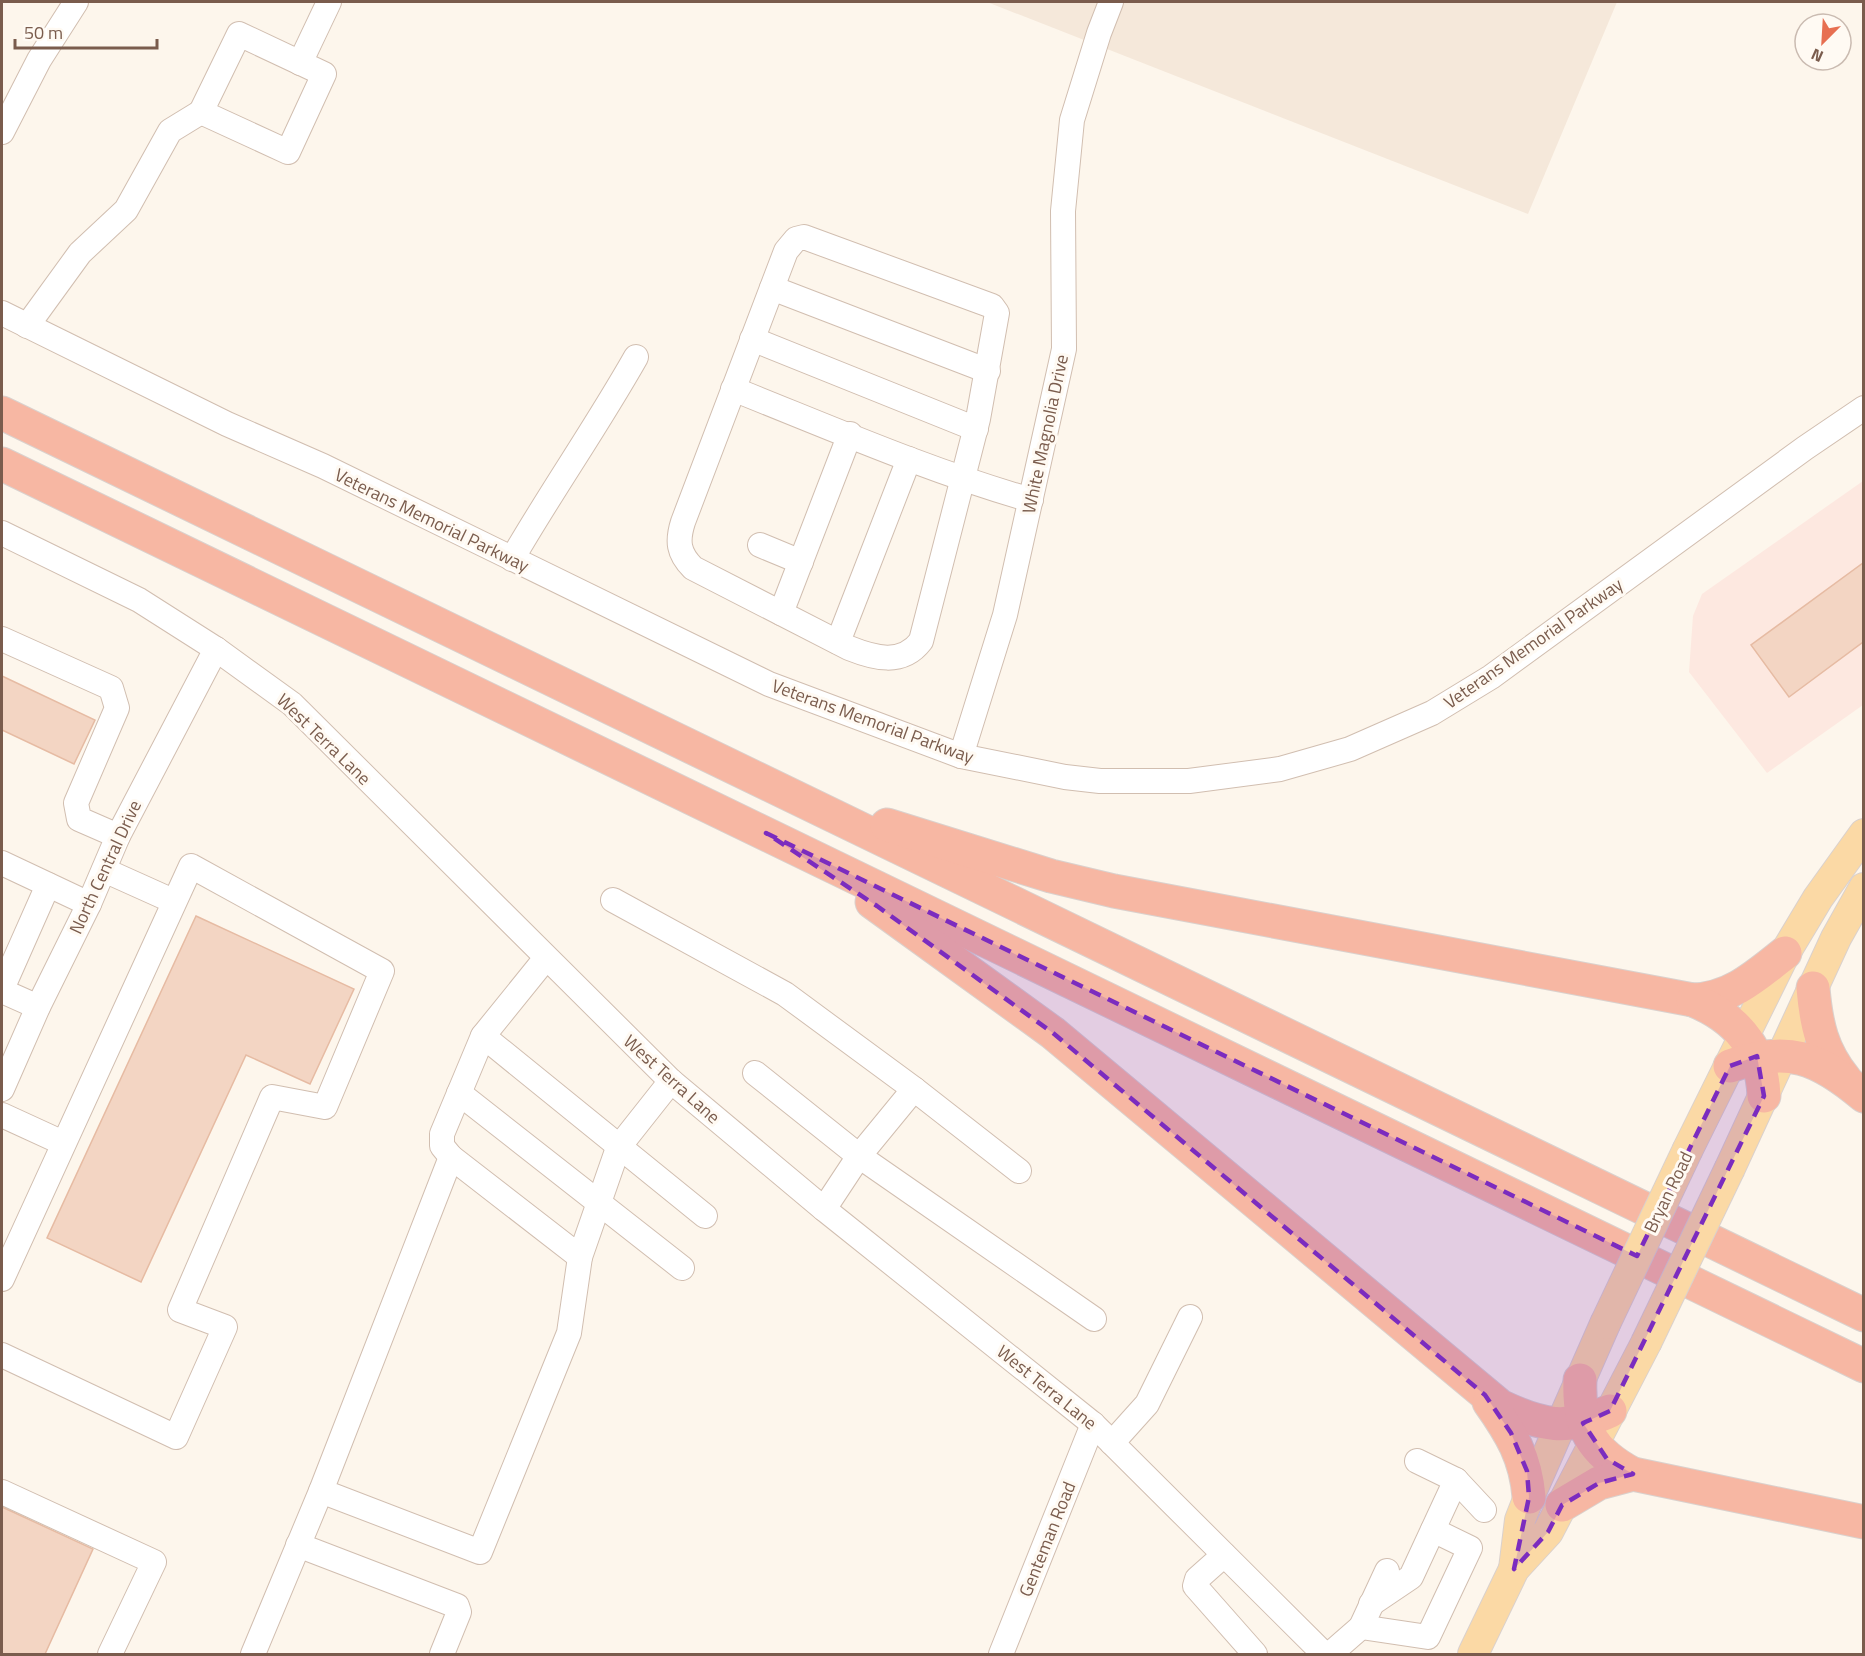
<svg xmlns="http://www.w3.org/2000/svg" width="1865" height="1656" font-family="'Titillium Web',sans-serif">
<style>
.residential{fill:#f5e8da}
.commercial{fill:#fde8e0}
.building{fill:#f3d5c3;stroke:#e6bba3;stroke-width:1.5}
.lines{fill:none;stroke-linecap:round;stroke-linejoin:round}
.minor-casing{stroke:#d1beb0;stroke-width:26}
.major-casing{stroke:#dad1cd;stroke-width:32}
.highway-casing{stroke:#dad1cd;stroke-width:35}
.minor{stroke:#fff;stroke-width:24}
.major{stroke:#fbd9a5;stroke-width:30}
.highway{stroke:#f7b7a3;stroke-width:33}
.major-bridge-casing{stroke:#dad1cd;stroke-width:32;stroke-linecap:butt}
.major-bridge{stroke:#fbd9a5;stroke-width:30}
.marked{fill:#7b2cbf;fill-opacity:0.2;stroke:#7b2cbf;stroke-width:4.5;stroke-dasharray:12 8;stroke-linejoin:round}
.labels{text-anchor:middle;dominant-baseline:central;stroke-width:6;stroke-linejoin:round;paint-order:stroke}
.street-label{font-size:18px;fill:#7a5c4d;stroke:#fffaf3}
</style>
<rect width="100%" height="100%" fill="#fdf6ec"/>
<path class="residential" d="M 987,2 L 1617,2 L 1528,214 Z"/>
<path class="commercial" d="M 1863,481 L 1863,705 L 1767,773 L 1689,672 L 1693,616 L 1702,594 Z"/>
<g class="building">
<path d="M 1863,563 L 1863,642 L 1789,697 L 1751,645 Z"/>
<path d="M 2,676 L 95,720 L 74,764 L 2,730 Z"/>
<path d="M 196,916 L 354,989 L 310,1084 L 246,1055 L 141,1282 L 47,1238 Z"/>
<path d="M 2,1507 L 93,1549 L 45,1654 L 2,1654 Z"/>
</g>
<g class="lines">
<defs>
<g id="minor">
<path d="M 239,34 L 324,74 L 288,152 L 201,112 Z"/>
<path d="M 300,63 L 329,2"/>
<path d="M 2,132 L 39,60 L 76,2"/>
<path d="M 804,237 L 992,306 L 997,313 L 978,419 L 921,641 C 902,666 874,658 849,648 L 693,568 C 678,553 677,541 683,522 L 786,251 L 796,239 Z"/>
<path d="M 772,288 L 988,371"/>
<path d="M 2,313 L 227,424 L 323,466 L 769,684 L 961,756 L 1065,777 L 1100,781 L 1189,781 L 1280,769 L 1350,749 L 1432,713 L 1491,677 L 1805,448 L 1864,408"/>
<path d="M 27,326 L 80,253 L 126,210 L 170,131 L 201,112"/>
<path d="M 752,339 L 976,429"/>
<path d="M 733,389 C 831,428 929,471 1031,500"/>
<path d="M 2,533 L 139,600 L 216,649 L 292,704 L 671,1081 L 824,1209 L 1093,1424 L 1324,1654"/>
<path d="M 760,545 L 801,562"/>
<path d="M 512,559 C 552,490 597,426 636,357"/>
<path d="M 781,613 L 850,434"/>
<path d="M 2,639 L 111,688 L 117,708 L 76,803 L 79,819 L 118,836"/>
<path d="M 838,642 L 909,459"/>
<path d="M 961,756 L 1005,615 L 1064,349 L 1063,211 L 1072,120 L 1099,33 L 1111,2"/>
<path d="M 2,863 L 89,904"/>
<path d="M 104,870 L 173,901"/>
<path d="M 613,900 L 785,994 L 914,1089"/>
<path d="M 546,958 L 483,1036 L 442,1134 L 442,1146 L 451,1157 L 580,1257 L 618,1148 L 671,1081"/>
<path d="M 2,989 L 48,885"/>
<path d="M 2,991 L 38,1007"/>
<path d="M 483,1036 L 705,1216"/>
<path d="M 755,1073 L 859,1156 L 824,1209"/>
<path d="M 2,1089 L 38,1007 L 89,904 L 118,836 L 216,649"/>
<path d="M 459,1093 L 682,1268"/>
<path d="M 2,1115 L 63,1143"/>
<path d="M 451,1157 L 321,1491 L 480,1552 L 569,1333 L 580,1257"/>
<path d="M 1019,1171 L 914,1089 L 859,1156 L 1094,1319"/>
<path d="M 2,1279 L 191,866 L 382,971 L 325,1107 L 272,1097 L 180,1310 L 225,1327 L 176,1437 L 2,1355"/>
<path d="M 1112,1443 L 1147,1404 L 1190,1317"/>
<path d="M 1417,1461 L 1456,1480 L 1484,1510"/>
<path d="M 2,1492 L 154,1562 L 110,1654"/>
<path d="M 298,1545 L 457,1606 L 459,1612 L 442,1654"/>
<path d="M 1224,1555 L 1197,1579 L 1195,1586 L 1255,1654"/>
<path d="M 1371,1604 L 1411,1577 L 1456,1480"/>
<path d="M 1361,1627 L 1428,1637 L 1470,1548 L 1433,1530"/>
<path d="M 253,1654 L 321,1491"/>
<path d="M 1001,1654 L 1093,1424"/>
<path d="M 1330,1654 L 1361,1627 L 1387,1571"/>
</g>
<g id="major">
<path d="M 1688,1149 L 1785,953 L 1818,898 L 1864,834"/>
<path d="M 1730,1168 L 1836,938 L 1864,888"/>
<path d="M 1514,1569 L 1520,1520 L 1529,1497 L 1605,1324"/>
<path d="M 1473,1654 L 1514,1569 L 1548,1532 L 1646,1343"/>
</g>
<g id="highway">
<path d="M 2,413 L 1864,1315"/>
<path d="M 2,464 L 1864,1366"/>
<path d="M 887,825 L 1051,876 L 1114,891 L 1693,1000 C 1731,999 1756,976 1785,953"/>
<path d="M 872,902 L 1053,1033 L 1500,1406 C 1542,1426 1567,1431 1610,1411"/>
<path d="M 1813,988 C 1816,1024 1822,1051 1845,1079"/>
<path d="M 1693,1000 C 1737,1018 1762,1048 1764,1096"/>
<path d="M 1730,1066 C 1787,1045 1818,1057 1864,1096"/>
<path d="M 1580,1380 C 1578,1427 1591,1452 1633,1474 L 1864,1522"/>
<path d="M 1489,1402 C 1511,1433 1526,1458 1529,1497"/>
<path d="M 1562,1505 L 1599,1483 L 1633,1474"/>
</g>
</defs>
<use href="#minor" class="minor-casing"/>
<use href="#major" class="major-casing"/>
<use href="#highway" class="highway-casing"/>
<use href="#minor" class="minor"/>
<use href="#major" class="major"/>
<use href="#highway" class="highway"/>
<defs>
<g id="major-bridge">
<path d="M 1605,1324 L 1688,1149"/>
<path d="M 1646,1343 L 1730,1168"/>
</g>
</defs>
<use href="#major-bridge" class="major-bridge-casing"/>
<use href="#major-bridge" class="major-bridge"/>
</g>
<path class="marked" d="M 766,833 L 1637,1256 L 1730,1066 L 1757,1056 L 1764,1096 L 1610,1411 L 1583,1423 L 1607,1459 L 1633,1474 L 1599,1483 L 1562,1505 L 1548,1532 L 1514,1569 L 1529,1497 L 1527,1471 L 1511,1433 L 1485,1395 L 1053,1033 L 877,906 Z"/>
<g class="labels">
<g class="street-label">
<text transform="translate(1045 434) rotate(-78)">White Magnolia Drive</text>
<text transform="translate(432 520) rotate(26)">Veterans Memorial Parkway</text>
<text transform="translate(1533 643) rotate(-35)">Veterans Memorial Parkway</text>
<text transform="translate(873 721) rotate(20)">Veterans Memorial Parkway</text>
<text transform="translate(324 739) rotate(44)">West Terra Lane</text>
<text transform="translate(105 867) rotate(-65)">North Central Drive</text>
<text transform="translate(672 1079) rotate(42)">West Terra Lane</text>
<text transform="translate(1668 1192) rotate(-64)">Bryan Road</text>
<text transform="translate(1047 1387) rotate(39)">West Terra Lane</text>
<text transform="translate(1047 1539) rotate(-68)">Genteman Road</text>
</g>
</g>
<rect width="1865" height="1656" fill="none" stroke="#7a5c4d" stroke-width="6"/>
<g transform="translate(1823 42) rotate(204)"><circle r="28" fill="#fffaf3" stroke="#cabbb1" stroke-width="1.5"/>
<path d="M0-4.5L10 22L0 15L-10 22Z" fill="#e76f51"/>
<text y="-9" font-size="16" font-weight="bold" text-anchor="middle" fill="#7a5c4d">N</text>
</g>
<path d="M15 39v9h142v-9" fill="none" stroke="#7a5c4d" stroke-width="3"/>
<text x="24" y="39" font-size="18" fill="#7a5c4d" stroke="#fffaf3" stroke-width="4.5" paint-order="stroke">50 m</text>
</svg>
